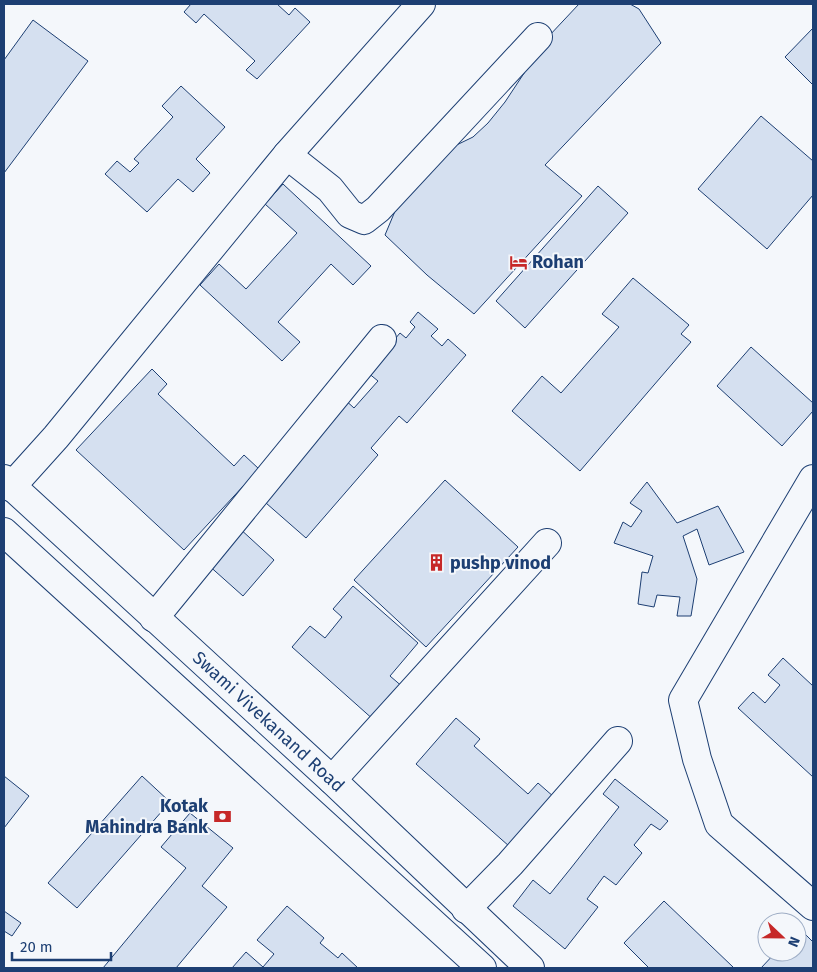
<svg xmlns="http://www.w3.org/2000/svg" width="817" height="972" font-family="'Fira Sans',sans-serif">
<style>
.building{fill:#d5e0f0;stroke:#1d3f73}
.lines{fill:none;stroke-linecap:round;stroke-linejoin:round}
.minor-casing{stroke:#1d3f73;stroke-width:30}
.primary-casing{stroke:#1d3f73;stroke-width:30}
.minor{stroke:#f4f7fb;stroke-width:28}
.primary{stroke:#f4f7fb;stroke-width:28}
.labels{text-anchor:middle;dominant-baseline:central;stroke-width:4;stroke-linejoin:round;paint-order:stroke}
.poi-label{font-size:18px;font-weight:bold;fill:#1d3f73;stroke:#f4f7fb;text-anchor:start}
.street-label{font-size:18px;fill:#1d3f73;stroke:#f4f7fb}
</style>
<rect width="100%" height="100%" fill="#f4f7fb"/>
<g class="building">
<path d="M 191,4 L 277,4 L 289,15 L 295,8 L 310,22 L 257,79 L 246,70 L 255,61 L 204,14 L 196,23 L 184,12 Z"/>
<path d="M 579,4 L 630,4 L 639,9 L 661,43 L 545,165 L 582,196 L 474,314 L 427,275 L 385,235 L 406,185 L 436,155 L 473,137 L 488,123 L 505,102 L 548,37 Z"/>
<path d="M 33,20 L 88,61 L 4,173 L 4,60 Z"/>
<path d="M 813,28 L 813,85 L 785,57 Z"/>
<path d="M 181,86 L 225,127 L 196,159 L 210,173 L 193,192 L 178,179 L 147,212 L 105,174 L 117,161 L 130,172 L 139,163 L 134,159 L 173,117 L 162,106 Z"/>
<path d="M 761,116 L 813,161 L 813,195 L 767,249 L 698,189 Z"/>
<path d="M 283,184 L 371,266 L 353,285 L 331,264 L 278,322 L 300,342 L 282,361 L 200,285 L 219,264 L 246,289 L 297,233 L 265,204 Z"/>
<path d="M 598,186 L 628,213 L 525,328 L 496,301 Z"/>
<path d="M 633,278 L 689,325 L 681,334 L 691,342 L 580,471 L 512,411 L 542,376 L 561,393 L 619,327 L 602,314 Z"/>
<path d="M 418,312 L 438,329 L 431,336 L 442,346 L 448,339 L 466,355 L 407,423 L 399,416 L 371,448 L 378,455 L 306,538 L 258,496 L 343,398 L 354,408 L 378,381 L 367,372 L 400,333 L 406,338 L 415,327 L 410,322 Z"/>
<path d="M 751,347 L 813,403 L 813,411 L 782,446 L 717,386 Z"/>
<path d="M 152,369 L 167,384 L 158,394 L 234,466 L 244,455 L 259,469 L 184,550 L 76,450 Z"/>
<path d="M 445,480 L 518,547 L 426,647 L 354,580 Z"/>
<path d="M 647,482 L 677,523 L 718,506 L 744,552 L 709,565 L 697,529 L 683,536 L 697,579 L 691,616 L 677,616 L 680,597 L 657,595 L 654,607 L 638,604 L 642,572 L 648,573 L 653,556 L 614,543 L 623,522 L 631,527 L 642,511 L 630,503 Z"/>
<path d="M 238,527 L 274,560 L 243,596 L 206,563 Z"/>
<path d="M 353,586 L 418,643 L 390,676 L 404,688 L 375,721 L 292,647 L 310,626 L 325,638 L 342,617 L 333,609 Z"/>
<path d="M 783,658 L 813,686 L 813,777 L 738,708 L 753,692 L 765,703 L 780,685 L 768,675 Z"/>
<path d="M 456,718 L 480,739 L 474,746 L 528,794 L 538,783 L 562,804 L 518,854 L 416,764 Z"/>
<path d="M 4,776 L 29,796 L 4,828 Z"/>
<path d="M 142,776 L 170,802 L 77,908 L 48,883 Z"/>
<path d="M 615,779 L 668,821 L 660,830 L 651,824 L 634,845 L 642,853 L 616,885 L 604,876 L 587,899 L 598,907 L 565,949 L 513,906 L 533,880 L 550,894 L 571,868 L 619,807 L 603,794 Z"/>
<path d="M 190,813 L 233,848 L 202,886 L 227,907 L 176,968 L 103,968 L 186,868 L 161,847 Z"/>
<path d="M 664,901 L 733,967 L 732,968 L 649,968 L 624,943 Z"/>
<path d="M 287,906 L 324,938 L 320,943 L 338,958 L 342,953 L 358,968 L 232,968 L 246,952 L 263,967 L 274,954 L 257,940 Z"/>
<path d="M 4,911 L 21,923 L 12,936 L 4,931 Z"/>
<path d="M 799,928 L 813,942 L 813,968 L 761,968 L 776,952 L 797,952 L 797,930 Z"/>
</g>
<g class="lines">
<defs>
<g id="minor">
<path d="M 287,155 L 330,189 L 350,214 L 364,220 L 378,209 L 538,37"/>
<path d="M 813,479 L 683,700 L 697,759 L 719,824 L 813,906"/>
<path d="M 11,487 L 56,437 L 287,155 L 421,4"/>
<path d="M 154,618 L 382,339"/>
<path d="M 332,780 L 547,543"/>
<path d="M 466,909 L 510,864 L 618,741"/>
</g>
<g id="primary">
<path id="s1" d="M 4,479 L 332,780 L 530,968"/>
<path d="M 4,532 L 482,968"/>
</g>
</defs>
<use href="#minor" class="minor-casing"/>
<use href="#primary" class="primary-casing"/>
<use href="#minor" class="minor"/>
<use href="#primary" class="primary"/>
</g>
<defs>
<symbol id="hotel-bare" viewBox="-9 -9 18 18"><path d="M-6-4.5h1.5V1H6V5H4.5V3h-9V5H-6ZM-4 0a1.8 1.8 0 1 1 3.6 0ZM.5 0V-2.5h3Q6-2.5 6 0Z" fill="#c62828" stroke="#f4f7fb" stroke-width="2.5" paint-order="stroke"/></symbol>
<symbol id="building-bare" viewBox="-9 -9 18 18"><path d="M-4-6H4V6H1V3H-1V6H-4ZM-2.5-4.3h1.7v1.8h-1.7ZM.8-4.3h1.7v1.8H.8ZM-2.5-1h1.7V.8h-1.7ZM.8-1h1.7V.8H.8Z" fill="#c62828" stroke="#f4f7fb" stroke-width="2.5" paint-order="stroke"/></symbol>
<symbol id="bank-bare" viewBox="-9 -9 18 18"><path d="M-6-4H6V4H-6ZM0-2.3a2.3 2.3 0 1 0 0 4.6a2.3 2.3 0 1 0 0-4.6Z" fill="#c62828" stroke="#f4f7fb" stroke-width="2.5" paint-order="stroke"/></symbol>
</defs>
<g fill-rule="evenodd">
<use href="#hotel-bare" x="506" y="250" width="25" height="25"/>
<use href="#building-bare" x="424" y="550" width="25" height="25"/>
<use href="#bank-bare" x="210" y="804" width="25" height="25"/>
</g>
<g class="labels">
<g class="poi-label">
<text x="532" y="262">Rohan</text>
<text x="450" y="563">pushp vinod</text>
<text x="208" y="806" text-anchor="end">Kotak<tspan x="208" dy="21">Mahindra Bank</tspan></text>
</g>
<g class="street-label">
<text stroke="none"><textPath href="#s1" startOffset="359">Swami Vivekanand Road</textPath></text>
</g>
</g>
<rect width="817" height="972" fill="none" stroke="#1d3f73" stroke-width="10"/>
<g transform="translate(782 937) rotate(112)"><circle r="24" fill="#f4f7fb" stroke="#9eadc5"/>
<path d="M0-4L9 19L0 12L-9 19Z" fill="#c62828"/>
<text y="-8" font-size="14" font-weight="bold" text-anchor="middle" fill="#1d3f73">N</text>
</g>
<path d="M12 952v8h99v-8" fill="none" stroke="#1d3f73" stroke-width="2.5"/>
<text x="20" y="952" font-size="15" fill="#1d3f73" stroke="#f4f7fb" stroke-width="4" paint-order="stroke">20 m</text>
</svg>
